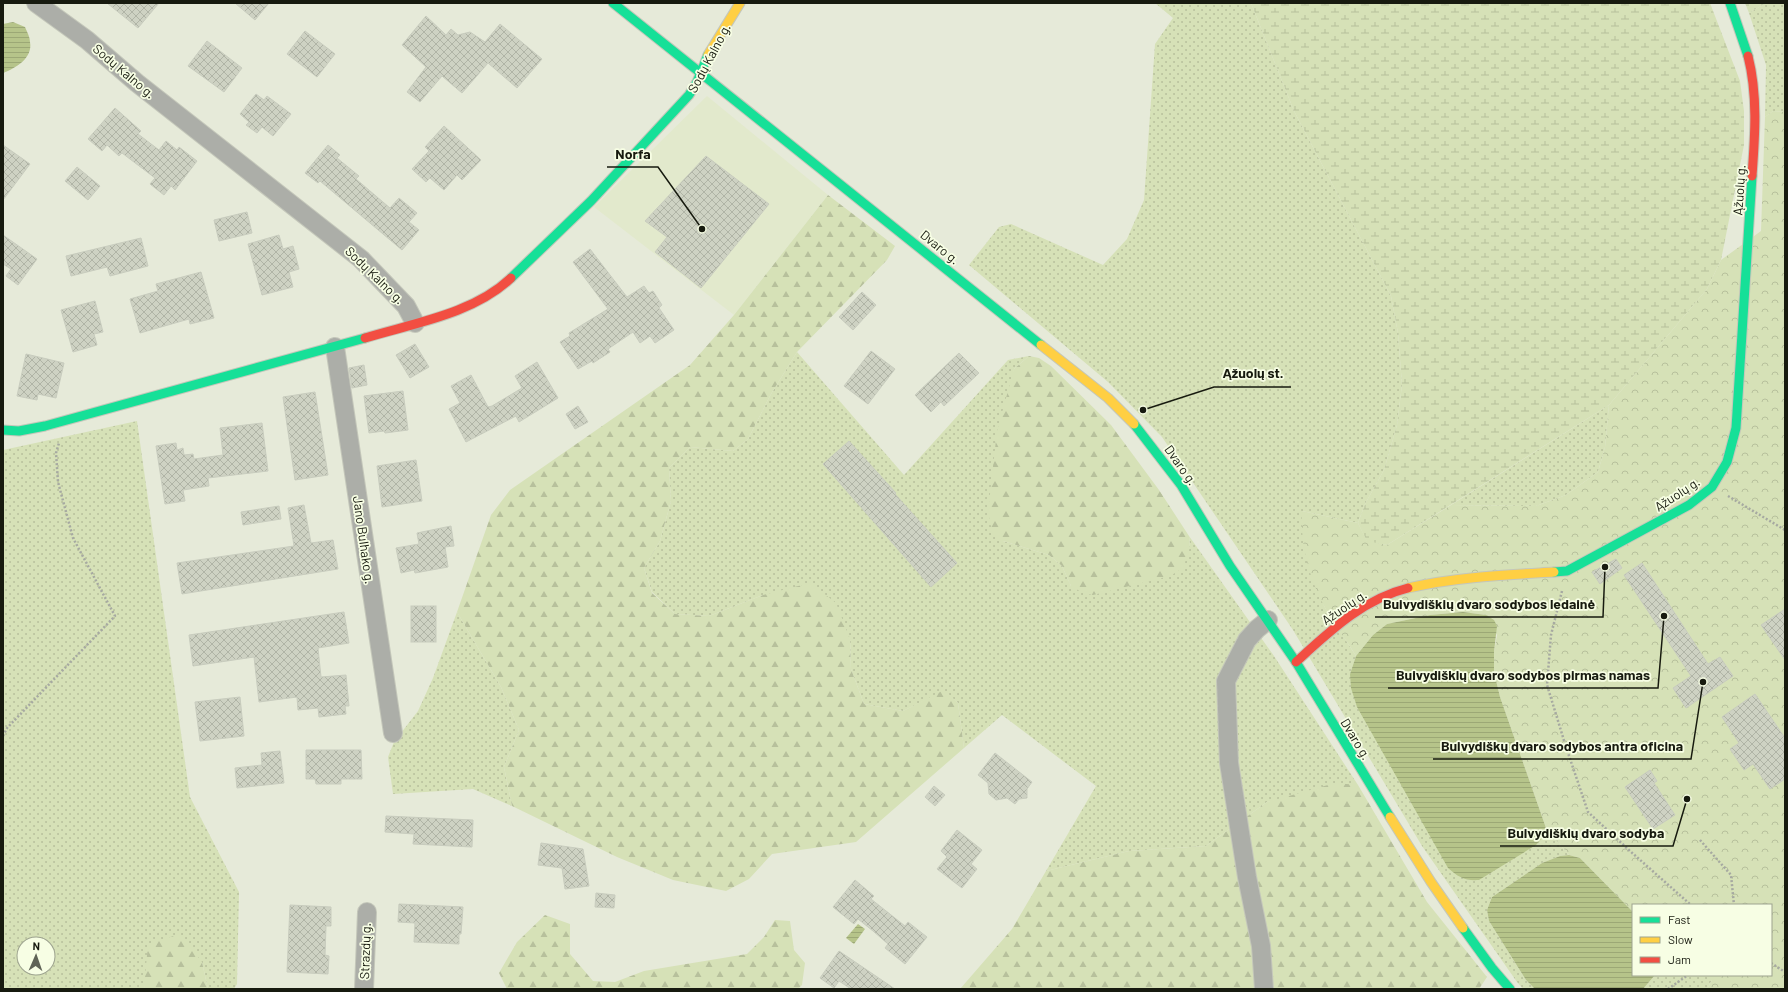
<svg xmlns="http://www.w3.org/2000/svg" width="1788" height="992" font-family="Barlow,sans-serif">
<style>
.built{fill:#e2e9cc}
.grass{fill:url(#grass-dots);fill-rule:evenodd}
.forest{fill:url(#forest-firs)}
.wetland{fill:url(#wetland-marsh)}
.park{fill:url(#park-crowns)}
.water{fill:url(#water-rules)}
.building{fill:url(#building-cross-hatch);stroke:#c8ccbe}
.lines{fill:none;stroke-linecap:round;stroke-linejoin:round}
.street-casing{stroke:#c4c7ba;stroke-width:20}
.fast-casing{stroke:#c4c7ba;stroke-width:11}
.slow-casing{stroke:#c4c7ba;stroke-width:11}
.jam-casing{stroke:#c4c7ba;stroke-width:11}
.path{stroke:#a6a9a1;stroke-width:2.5;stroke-dasharray:2 2;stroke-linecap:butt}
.street{stroke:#acaea8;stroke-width:18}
.fast{stroke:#16e098;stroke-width:9}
.slow{stroke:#ffcf43;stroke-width:9}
.jam{stroke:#f24e42;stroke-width:9}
.labels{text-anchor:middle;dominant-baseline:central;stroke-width:3.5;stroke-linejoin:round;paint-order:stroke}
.street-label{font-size:13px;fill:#171a0f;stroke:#f7fee4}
.leader{fill:none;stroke:#171a0f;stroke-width:1.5}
.callout-dot{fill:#171a0f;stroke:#f7fee4;stroke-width:1.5}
.callout-label{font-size:14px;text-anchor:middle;font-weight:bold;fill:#171a0f;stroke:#f7fee4;stroke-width:3.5;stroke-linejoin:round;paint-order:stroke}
</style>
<defs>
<pattern id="grass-dots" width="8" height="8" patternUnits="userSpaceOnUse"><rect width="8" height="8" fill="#d6e1b7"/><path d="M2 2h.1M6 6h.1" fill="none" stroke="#b7c09c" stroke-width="1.8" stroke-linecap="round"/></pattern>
<pattern id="forest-firs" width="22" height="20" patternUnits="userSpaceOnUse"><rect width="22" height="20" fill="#d6e1b7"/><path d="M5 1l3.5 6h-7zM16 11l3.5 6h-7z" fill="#b7c09c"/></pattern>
<pattern id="wetland-marsh" width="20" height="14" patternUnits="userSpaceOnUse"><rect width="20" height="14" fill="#d6e1b7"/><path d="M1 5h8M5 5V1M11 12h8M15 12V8" fill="none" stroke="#b7c09c"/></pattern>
<pattern id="park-crowns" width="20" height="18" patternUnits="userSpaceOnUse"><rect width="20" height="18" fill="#d6e1b7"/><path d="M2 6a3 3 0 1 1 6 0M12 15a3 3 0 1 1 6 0" fill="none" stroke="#b7c09c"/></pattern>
<pattern id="water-rules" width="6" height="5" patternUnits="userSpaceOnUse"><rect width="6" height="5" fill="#b6c48a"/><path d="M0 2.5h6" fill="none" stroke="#9ca876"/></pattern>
<pattern id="building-cross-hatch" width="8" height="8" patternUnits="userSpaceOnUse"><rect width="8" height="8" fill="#ced2c3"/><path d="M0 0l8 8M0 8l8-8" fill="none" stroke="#b0b4a6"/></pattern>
</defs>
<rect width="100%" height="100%" fill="#e6ead9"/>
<path class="built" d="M 707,96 L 828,195 L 734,315 L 594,207 Z"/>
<g class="grass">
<path d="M 1155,3 L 1251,3 L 1294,111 L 1391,296 L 1398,333 L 1402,385 L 1397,425 L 1384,470 L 1365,504 L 1358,523 L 1302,511 L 1324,606 L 1356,656 L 1350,674 L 1543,837 L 1546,828 L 1569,855 L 1560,856 L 1542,863 L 1492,897 L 1487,910 L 1489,921 L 1526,980 L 1535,989 L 1523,989 L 1517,982 L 1422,846 L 1293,630 L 1162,437 L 1108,382 L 969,265 L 999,227 L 1011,224 L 1103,265 L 1127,239 L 1144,200 L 1155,44 L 1173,18 Z"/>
<path d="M 1766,3 L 1785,3 L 1785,112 L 1773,111 L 1765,117 L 1766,65 L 1749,13 Z"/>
<path d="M 797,352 L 904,475 L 1008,360 L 1029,356 L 1014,369 L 1003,541 L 1049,555 L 1062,566 L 1071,586 L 1190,547 L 1189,536 L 1274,656 L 1358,785 L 1267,802 L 1206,846 L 1129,851 L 1046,871 L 1096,786 L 1002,715 L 964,748 L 958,703 L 944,691 L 903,711 L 864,704 L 851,669 L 850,639 L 763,595 L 709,616 L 675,614 L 652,592 L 644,568 L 660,541 L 671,501 L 669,468 L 690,447 L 733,451 L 748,439 L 771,394 Z"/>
<path d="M 1609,405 L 1605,447 L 1598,472 L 1566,495 L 1536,506 L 1451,505 Z"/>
<path d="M 137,421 L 190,797 L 239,892 L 237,984 L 234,989 L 208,989 L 202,962 L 145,985 L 144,989 L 3,989 L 3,450 ZM 24,944 L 48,944 L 48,968 L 24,968 Z"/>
<path d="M 457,612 L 501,687 L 519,730 L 504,767 L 512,806 L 473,789 L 393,794 L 388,757 L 394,742 L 418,711 L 433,678 Z"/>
<path d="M 1655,975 L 1712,975 L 1712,980 L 1707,989 L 1643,989 Z"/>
</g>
<g class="forest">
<path d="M 828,195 L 895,246 L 887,260 L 797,352 L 771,394 L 748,439 L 733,451 L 690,447 L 669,468 L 671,501 L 660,541 L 644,568 L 652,593 L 675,614 L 709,616 L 763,595 L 810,583 L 836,603 L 850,639 L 851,669 L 864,704 L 903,711 L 944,690 L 958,703 L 964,748 L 856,842 L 772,854 L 749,879 L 726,891 L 673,880 L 617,857 L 512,806 L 504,767 L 519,730 L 501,687 L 457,612 L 491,515 L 510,490 L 690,365 L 734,315 Z"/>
<path d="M 1029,356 L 1039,358 L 1051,366 L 1111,425 L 1159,490 L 1189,536 L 1190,547 L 1183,568 L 1170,576 L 1093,595 L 1083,593 L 1071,586 L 1062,566 L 1049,555 L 1003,541 L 992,531 L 988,512 L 997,431 L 1014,369 Z"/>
<path d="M 1335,783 L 1358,785 L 1427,902 L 1487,977 L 1479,989 L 960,989 L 1012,929 L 1046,871 L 1129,851 L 1206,846 L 1267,802 Z"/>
<path d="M 545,915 L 570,924 L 570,954 L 593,981 L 615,982 L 644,971 L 747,954 L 764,937 L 775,920 L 790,921 L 794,950 L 805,963 L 802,985 L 798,989 L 507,989 L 499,973 L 517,942 Z"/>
<path d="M 180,934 L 202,962 L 208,989 L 144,989 L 148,944 Z"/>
</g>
<g class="wetland">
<path d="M 1251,3 L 1710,3 L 1740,81 L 1744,111 L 1744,145 L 1721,260 L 1707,289 L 1609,405 L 1387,545 L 1367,542 L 1358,523 L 1365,504 L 1384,470 L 1397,425 L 1402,385 L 1398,333 L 1391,296 L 1294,111 Z"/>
<path d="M 1745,3 L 1766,3 L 1749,13 Z"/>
</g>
<path class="park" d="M 1773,111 L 1785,112 L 1785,989 L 1707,989 L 1712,980 L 1712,975 L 1771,975 L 1771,905 L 1633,905 L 1633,912 L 1580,858 L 1569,855 L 1546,828 L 1500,697 L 1494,672 L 1494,652 L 1497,635 L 1486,615 L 1463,612 L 1430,615 L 1387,624 L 1373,635 L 1356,656 C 1346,639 1333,623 1324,606 C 1309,577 1300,544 1302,511 L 1358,523 L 1367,541 L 1387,545 L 1451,505 L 1536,506 L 1566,495 L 1598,472 L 1605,447 L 1609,405 L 1707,289 L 1721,260 L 1761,231 L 1765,117 Z"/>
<g class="water">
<path d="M 13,22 L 25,27 C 27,32 30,37 30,42 C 33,58 16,68 3,73 L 3,24 Z"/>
<path d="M 1463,612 L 1486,615 L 1494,620 L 1497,626 L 1494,652 L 1494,672 L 1500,697 L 1546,828 L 1543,837 L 1536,845 L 1479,880 C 1465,881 1458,877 1448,868 L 1357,707 L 1351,688 L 1350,674 L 1356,656 L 1373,635 L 1387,624 L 1430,615 Z"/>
<path d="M 1569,855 L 1580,858 L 1633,912 L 1633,975 L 1655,975 L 1643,989 L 1535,989 L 1526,980 L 1489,921 L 1487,910 L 1492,897 L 1542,863 L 1560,856 Z"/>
<path d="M 858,924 L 865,929 L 854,944 L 846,938 Z"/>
</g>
<g class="building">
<path d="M 107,3 L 159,3 L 138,28 Z"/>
<path d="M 235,3 L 269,3 L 255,20 Z"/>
<path d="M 426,16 L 446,35 L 451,29 L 458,35 L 470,32 L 485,42 L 500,24 L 542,59 L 517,88 L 488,63 L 462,93 L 442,76 L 420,102 L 407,92 L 426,67 L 402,45 Z"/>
<path d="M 305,31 L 335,54 L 317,77 L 287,54 Z"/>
<path d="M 207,41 L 242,68 L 224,92 L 188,66 Z"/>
<path d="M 256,94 L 264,100 L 267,96 L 291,114 L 273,136 L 262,127 L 257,133 L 246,125 L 249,122 L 240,114 Z"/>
<path d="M 115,108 L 141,131 L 138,134 L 159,150 L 166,141 L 177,150 L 179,147 L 197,161 L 175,190 L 171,186 L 164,195 L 150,184 L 155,178 L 122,153 L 119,156 L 107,145 L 102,151 L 88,139 Z"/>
<path d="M 444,126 L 481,160 L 462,180 L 457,175 L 444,190 L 430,178 L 426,182 L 412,169 L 429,151 L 425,147 Z"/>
<path d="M 3,145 L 30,164 L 3,200 Z"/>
<path d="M 328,145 L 340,155 L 337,158 L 359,176 L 356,179 L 390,208 L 399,198 L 417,213 L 409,222 L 419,230 L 402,250 L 320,181 L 318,183 L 305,173 Z"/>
<path d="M 706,156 L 769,204 L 701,288 L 655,252 L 667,237 L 645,221 Z"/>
<path d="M 77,167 L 100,186 L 88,200 L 65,181 Z"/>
<path d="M 247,212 L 252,233 L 219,241 L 214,220 Z"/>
<path d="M 3,235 L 37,259 L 18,285 L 6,276 L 11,269 L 3,264 Z"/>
<path d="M 279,235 L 283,249 L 293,246 L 299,269 L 289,272 L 293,287 L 262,295 L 248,244 Z"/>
<path d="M 141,238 L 148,266 L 110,276 L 107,267 L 71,276 L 66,256 Z"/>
<path d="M 590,249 L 627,297 L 644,286 L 649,293 L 653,291 L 662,305 L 659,308 L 674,330 L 655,343 L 650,336 L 640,343 L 633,332 L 608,349 L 610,352 L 593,363 L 592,361 L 578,369 L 560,342 L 570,336 L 569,333 L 608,309 L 573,262 Z"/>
<path d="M 201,272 L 214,318 L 190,324 L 189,319 L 140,333 L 130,299 L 158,291 L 156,284 Z"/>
<path d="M 862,292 L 876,305 L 853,330 L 839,317 Z"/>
<path d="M 95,301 L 103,332 L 94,334 L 97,345 L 73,352 L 61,310 Z"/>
<path d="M 415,344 L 429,367 L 410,378 L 396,355 Z"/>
<path d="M 871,351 L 895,369 L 868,404 L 844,386 Z"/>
<path d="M 959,353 L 979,373 L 944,406 L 941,402 L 931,412 L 915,395 Z"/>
<path d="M 26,354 L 64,363 L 56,398 L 38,394 L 37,400 L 17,396 Z"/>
<path d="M 537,362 L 558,398 L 519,422 L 516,416 L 466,442 L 449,409 L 460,403 L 451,386 L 471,375 L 488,407 L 492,406 L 522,388 L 515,376 Z"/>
<path d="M 364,365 L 367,385 L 352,388 L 349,368 Z"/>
<path d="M 403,391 L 408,430 L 385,433 L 384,431 L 369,433 L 364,396 Z"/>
<path d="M 315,392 L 328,475 L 295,480 L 283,397 Z"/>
<path d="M 578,406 L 588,422 L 575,429 L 566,414 Z"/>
<path d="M 262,423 L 268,471 L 208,478 L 209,486 L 183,490 L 185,501 L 165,504 L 156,446 L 176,443 L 177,450 L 183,448 L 184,455 L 193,454 L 194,459 L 223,455 L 220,428 Z"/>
<path d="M 849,441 L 896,493 L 895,494 L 957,563 L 931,587 L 823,464 Z"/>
<path d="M 416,460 L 422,501 L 382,507 L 377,466 Z"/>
<path d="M 304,505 L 311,543 L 333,540 L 338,569 L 182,594 L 177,563 L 294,546 L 288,508 Z"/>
<path d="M 279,506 L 281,519 L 243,525 L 241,512 Z"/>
<path d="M 451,526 L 454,546 L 445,547 L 448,567 L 415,573 L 414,570 L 401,573 L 396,548 L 419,544 L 417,533 Z"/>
<path d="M 1616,559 L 1622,568 L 1600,584 L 1592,572 Z"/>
<path d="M 1642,563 L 1708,664 L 1720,657 L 1733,676 L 1686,708 L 1673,688 L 1691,676 L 1624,575 Z"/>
<rect x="411" y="606" width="25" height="36"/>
<path d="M 1785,609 L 1785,660 L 1761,625 Z"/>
<path d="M 344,612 L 349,643 L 318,648 L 321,677 L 346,675 L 349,706 L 345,706 L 346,714 L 319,717 L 318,708 L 298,710 L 297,697 L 259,702 L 254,657 L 193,666 L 189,635 Z"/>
<path d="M 1755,694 L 1785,738 L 1785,779 L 1770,789 L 1753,764 L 1744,770 L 1730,749 L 1739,743 L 1722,717 Z"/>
<path d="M 240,697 L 244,736 L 200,741 L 195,702 Z"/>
<path d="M 306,750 L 361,750 L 362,779 L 341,779 L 341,784 L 316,784 L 315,779 L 306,779 Z"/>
<path d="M 280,751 L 284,783 L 237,788 L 235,768 L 262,765 L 261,753 Z"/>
<path d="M 995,753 L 1032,782 L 1027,789 L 1027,798 L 1019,799 L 1015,804 L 1007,798 L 996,800 L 989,794 L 988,783 L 978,775 Z"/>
<path d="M 1650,770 L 1657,781 L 1654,783 L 1675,815 L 1653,829 L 1625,787 Z"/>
<path d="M 934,786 L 945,795 L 935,806 L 925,797 Z"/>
<path d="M 386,816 L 473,820 L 472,847 L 413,844 L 414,834 L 385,832 Z"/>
<path d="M 957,830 L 982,850 L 971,864 L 977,869 L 962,888 L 937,869 L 947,857 L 941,851 Z"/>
<path d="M 541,843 L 583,849 L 589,886 L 565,889 L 562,868 L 538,865 Z"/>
<path d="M 855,880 L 874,896 L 871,899 L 905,926 L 908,922 L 927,937 L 905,964 L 885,948 L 888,944 L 873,931 L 858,919 L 854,924 L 833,907 Z"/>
<path d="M 596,893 L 615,895 L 614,908 L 595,907 Z"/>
<path d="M 399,904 L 463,907 L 461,934 L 459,934 L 459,944 L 414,942 L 415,923 L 398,922 Z"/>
<path d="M 290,905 L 331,907 L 331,926 L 326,926 L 325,955 L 329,956 L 328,974 L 287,972 Z"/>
<path d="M 839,951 L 895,989 L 851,989 L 839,981 L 834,988 L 820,978 Z"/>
</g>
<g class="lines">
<defs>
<g id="street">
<path d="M 36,3 L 87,40 L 137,83 L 361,259 L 406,306 L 415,323"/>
<path d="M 335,347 L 393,733"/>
<path d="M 364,989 L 367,912"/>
<path d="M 1264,989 L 1261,946 L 1247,877 L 1229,763 L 1226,681 L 1247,640 L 1257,629 L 1268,620"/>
</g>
<g id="fast">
<path d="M 613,3 L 1041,345"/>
<path d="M 1730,3 L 1748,56"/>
<path d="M 511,278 L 591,201 L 689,95 L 697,82 L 708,55"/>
<path d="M 1134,424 L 1181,485 L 1230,566 L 1296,662 L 1390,817"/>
<path d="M 3,430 L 19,431 L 45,426 L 365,338"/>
<path d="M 1554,572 L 1567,571 L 1689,505 L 1712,487 L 1727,462 L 1736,428 L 1752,176"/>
<path d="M 1463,928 L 1492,968 L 1510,989"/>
</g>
<g id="slow">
<path d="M 708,55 L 740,3"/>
<path d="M 1041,345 L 1108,398 L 1134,424"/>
<path d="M 1408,588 C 1456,577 1505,575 1554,572"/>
<path d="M 1390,817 L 1431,882 L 1463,928"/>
</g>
<g id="jam">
<path d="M 1748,56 C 1758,95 1755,136 1752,176"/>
<path d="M 365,338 C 414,323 473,314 511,278"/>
<path d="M 1296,662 C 1329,632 1363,599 1408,588"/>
</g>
</defs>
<use href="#street" class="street-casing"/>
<use href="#fast" class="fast-casing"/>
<use href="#slow" class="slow-casing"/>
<use href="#jam" class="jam-casing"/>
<g class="path">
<path d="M 1728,496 L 1785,530"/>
<path d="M 1562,591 L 1551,635 L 1547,685 L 1566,747 L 1588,812 L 1630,851 L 1691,905"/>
<path d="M 3,736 L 7,728 L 115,616 L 73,538 L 58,482 L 56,453 L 59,443"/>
<path d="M 1700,840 L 1731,875 L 1734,905"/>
<path d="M 1771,963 L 1785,972"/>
<path d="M 1668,989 L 1688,975"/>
</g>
<use href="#street" class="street"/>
<use href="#fast" class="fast"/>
<use href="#slow" class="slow"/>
<use href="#jam" class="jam"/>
</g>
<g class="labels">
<g class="street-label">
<text transform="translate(709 58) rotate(-62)">Sodų Kalno g.</text>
<text transform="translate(124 71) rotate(40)">Sodų Kalno g.</text>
<text transform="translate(1739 190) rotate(-86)">Ąžuolų g.</text>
<text transform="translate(940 247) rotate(39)">Dvaro g.</text>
<text transform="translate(375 275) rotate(44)">Sodų Kalno g.</text>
<text transform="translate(1181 465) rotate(55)">Dvaro g.</text>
<text transform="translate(1677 494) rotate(-33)">Ąžuolų g.</text>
<text transform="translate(364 540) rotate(82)">Jano Bulhako g.</text>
<text transform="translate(1344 607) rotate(-34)">Ąžuolų g.</text>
<text transform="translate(1356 739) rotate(59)">Dvaro g.</text>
<text transform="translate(365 951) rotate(-88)">Strazdų g.</text>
</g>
</g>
<path class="leader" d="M702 229L658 167H607M1143 410L1214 387H1291M1605 567L1603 617H1375M1664 616L1658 688H1388M1703 682L1691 759H1433M1687 799L1673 846H1500"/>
<g class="callout-dot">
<circle cx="702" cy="229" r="4"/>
<circle cx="1143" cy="410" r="4"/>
<circle cx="1605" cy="567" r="4"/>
<circle cx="1664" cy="616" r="4"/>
<circle cx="1703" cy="682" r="4"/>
<circle cx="1687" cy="799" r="4"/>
</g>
<g class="callout-label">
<text x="633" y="159">Norfa</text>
<text x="1253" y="378">Ąžuolų st.</text>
<text x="1489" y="609">Buivydiškių dvaro sodybos ledainė</text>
<text x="1523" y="680">Buivydiškių dvaro sodybos pirmas namas</text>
<text x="1562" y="751">Buivydiškų dvaro sodybos antra oficina</text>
<text x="1586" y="838">Buivydiškių dvaro sodyba</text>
</g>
<rect width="1788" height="992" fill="none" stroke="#171a0f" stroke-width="8"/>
<rect x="1632" y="904" width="140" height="72" fill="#f7fee4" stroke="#9da38f"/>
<rect x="1640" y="917" width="20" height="6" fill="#16e098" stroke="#9da38f"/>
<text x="1668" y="924" font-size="12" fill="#171a0f">Fast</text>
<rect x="1640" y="937" width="20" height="6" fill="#ffcf43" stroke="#9da38f"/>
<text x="1668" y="944" font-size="12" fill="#171a0f">Slow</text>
<rect x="1640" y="957" width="20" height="6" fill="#f24e42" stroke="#9da38f"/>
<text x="1668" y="964" font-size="12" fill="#171a0f">Jam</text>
<g transform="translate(36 956) rotate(2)"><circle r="19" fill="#f7fee4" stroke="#9da38f"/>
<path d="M0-3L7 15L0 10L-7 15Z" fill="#5f6356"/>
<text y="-6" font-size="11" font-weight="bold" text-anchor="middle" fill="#171a0f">N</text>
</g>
</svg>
